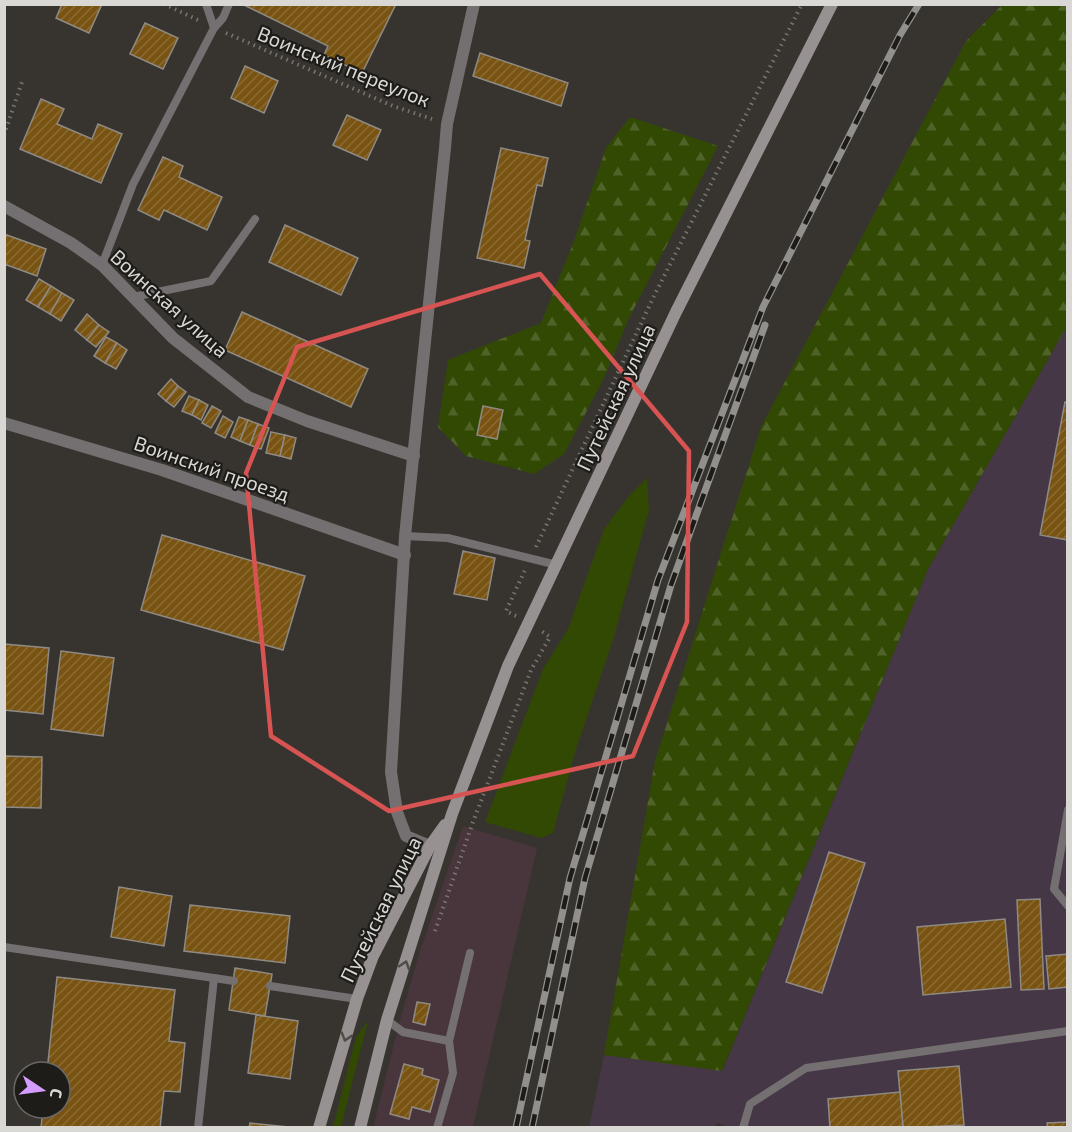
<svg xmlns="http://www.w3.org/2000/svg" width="1072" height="1132" font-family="'Exo 2',sans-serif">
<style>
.commercial{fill:#49363d}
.industrial{fill:#453745}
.grass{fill:#324904}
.forest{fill:url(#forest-firs)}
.building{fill:url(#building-hatch);stroke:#8f8a84;stroke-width:1.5}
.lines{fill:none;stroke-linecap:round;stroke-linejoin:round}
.path{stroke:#787571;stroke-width:4;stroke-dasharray:1.5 4.5;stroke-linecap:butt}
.lane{stroke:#747071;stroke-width:8}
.street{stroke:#747071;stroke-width:12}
.secondary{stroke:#979192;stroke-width:12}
.rail-casing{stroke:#92908c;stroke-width:7}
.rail{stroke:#1d1c19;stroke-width:4.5;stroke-dasharray:14;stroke-linecap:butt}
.oneway{stroke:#4e4b49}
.marked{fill:none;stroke:#d75453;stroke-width:4.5;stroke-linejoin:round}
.labels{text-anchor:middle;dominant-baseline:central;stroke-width:4.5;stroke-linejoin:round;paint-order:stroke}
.street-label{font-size:20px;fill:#dad8d5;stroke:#1d1c19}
</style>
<defs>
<pattern id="forest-firs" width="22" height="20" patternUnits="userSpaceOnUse" patternTransform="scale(1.5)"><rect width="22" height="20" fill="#324904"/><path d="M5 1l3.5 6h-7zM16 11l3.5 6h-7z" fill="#4f6228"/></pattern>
<pattern id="building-hatch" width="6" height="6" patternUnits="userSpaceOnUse" patternTransform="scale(1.5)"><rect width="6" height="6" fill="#785312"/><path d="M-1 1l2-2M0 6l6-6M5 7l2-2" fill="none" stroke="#8b6b34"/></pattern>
</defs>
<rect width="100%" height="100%" fill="#37342f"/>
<path class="commercial" d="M 463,826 L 537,848 L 473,1127 L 373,1128 L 399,1024 L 419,954 Z"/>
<path class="industrial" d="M 1067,326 L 1067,1127 L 731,1128 L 718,1123 L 712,1128 L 589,1128 L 604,1055 L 723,1070 L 928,569 Z"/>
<g class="grass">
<path d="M 647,478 L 649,510 L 613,640 L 576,749 L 553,833 L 541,838 L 485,822 L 543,669 L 568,629 L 604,529 L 629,496 Z"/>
<path d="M 368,1021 L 341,1127 L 333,1127 L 356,1037 Z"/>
</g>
<g class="forest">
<path d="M 1002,5 L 1067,5 L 1067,326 L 928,569 L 722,1071 L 604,1055 L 655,761 L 761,427 L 966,41 Z"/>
<path d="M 630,117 L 718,146 L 628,320 L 604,378 L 564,454 L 534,474 L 466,456 L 438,427 L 448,360 L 541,323 L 574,241 L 606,148 Z"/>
</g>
<g class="building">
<path d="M 62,4 L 102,4 L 89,33 L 56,18 Z"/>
<path d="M 242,4 L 396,4 L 362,73 L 324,55 L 328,46 Z"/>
<path d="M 145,23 L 178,38 L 163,69 L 130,54 Z"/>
<path d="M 480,53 L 568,83 L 561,106 L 473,76 Z"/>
<path d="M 245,66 L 278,81 L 264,113 L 231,98 Z"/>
<path d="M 41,99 L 64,109 L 57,124 L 92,139 L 98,124 L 122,134 L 101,183 L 20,149 Z"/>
<path d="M 347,115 L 381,130 L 367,160 L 333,145 Z"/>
<path d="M 501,148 L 548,158 L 542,186 L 537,185 L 525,240 L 530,241 L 524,268 L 477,258 Z"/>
<path d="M 163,157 L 183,166 L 179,177 L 222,197 L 207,230 L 164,210 L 159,220 L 138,210 Z"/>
<path d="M 285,225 L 358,258 L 341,295 L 269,262 Z"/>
<path d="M 4,234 L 46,249 L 37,276 L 4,264 Z"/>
<path d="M 39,279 L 51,286 L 38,307 L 26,300 Z"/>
<path d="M 51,286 L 62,293 L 50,314 L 38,307 Z"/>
<path d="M 62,293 L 74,300 L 61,321 L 50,314 Z"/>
<path d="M 242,312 L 368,369 L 351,407 L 225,350 Z"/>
<path d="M 87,314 L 99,325 L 87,340 L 75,330 Z"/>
<path d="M 99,325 L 109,332 L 96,347 L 87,340 Z"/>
<path d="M 106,337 L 117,343 L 105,363 L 94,356 Z"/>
<path d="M 117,343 L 127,350 L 116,369 L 105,363 Z"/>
<path d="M 171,379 L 178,386 L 166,401 L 158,394 Z"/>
<path d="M 178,386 L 186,392 L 174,407 L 166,401 Z"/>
<path d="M 189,396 L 199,400 L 192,415 L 182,411 Z"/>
<path d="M 199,400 L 208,405 L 201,420 L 192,415 Z"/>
<path d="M 1065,402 L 1068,403 L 1068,540 L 1040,535 Z"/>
<path d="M 212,406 L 221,411 L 211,428 L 202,423 Z"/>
<path d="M 483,406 L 503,410 L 497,439 L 477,435 Z"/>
<path d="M 223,416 L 233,422 L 225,438 L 215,433 Z"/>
<path d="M 239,417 L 248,420 L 240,441 L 231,437 Z"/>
<path d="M 248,420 L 258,424 L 250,445 L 240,441 Z"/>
<path d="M 258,424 L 269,428 L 261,449 L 250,445 Z"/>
<path d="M 271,432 L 285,435 L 280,456 L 266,453 Z"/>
<path d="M 285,435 L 296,438 L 291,459 L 280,456 Z"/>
<path d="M 162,535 L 305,576 L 283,650 L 141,610 Z"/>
<path d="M 463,551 L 495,558 L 487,600 L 454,594 Z"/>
<path d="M 4,644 L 49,648 L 43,714 L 4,710 Z"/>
<path d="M 61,651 L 114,658 L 103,736 L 51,729 Z"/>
<path d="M 4,756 L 42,757 L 41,808 L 4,807 Z"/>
<path d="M 829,852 L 865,863 L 822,993 L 786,982 Z"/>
<path d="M 119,887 L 172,896 L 164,946 L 111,937 Z"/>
<path d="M 1040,899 L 1044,989 L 1021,990 L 1017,900 Z"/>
<path d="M 190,905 L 290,916 L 285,963 L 184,951 Z"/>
<path d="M 1005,919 L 1011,987 L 923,995 L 917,927 Z"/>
<path d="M 1068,954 L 1068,987 L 1049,989 L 1046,956 Z"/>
<path d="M 235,968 L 272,974 L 265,1016 L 229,1010 Z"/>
<path d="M 57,977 L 175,990 L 169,1041 L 185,1043 L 180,1092 L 164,1091 L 160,1128 L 41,1128 L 43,1108 L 60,1108 L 60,1072 L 47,1072 Z"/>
<path d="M 417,1002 L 430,1004 L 425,1025 L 413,1022 Z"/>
<path d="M 256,1015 L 298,1021 L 290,1079 L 248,1073 Z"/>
<path d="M 404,1064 L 423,1069 L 422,1075 L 439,1080 L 430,1112 L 412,1107 L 409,1119 L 390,1114 Z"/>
<path d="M 959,1066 L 964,1125 L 903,1128 L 898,1071 Z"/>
<path d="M 900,1092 L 903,1128 L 830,1128 L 828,1099 Z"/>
<path d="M 1068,1122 L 1068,1128 L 1048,1128 L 1047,1123 Z"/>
<path d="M 250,1123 L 288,1127 L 288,1128 L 249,1128 Z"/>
</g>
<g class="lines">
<g class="path">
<path d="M 164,4 L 198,20"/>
<path d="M 226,33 L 393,106 L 432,119"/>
<path d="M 4,135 L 23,79"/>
<path d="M 536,547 L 653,298 L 802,4"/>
<path d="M 516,616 L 506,611 L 525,570"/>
<path d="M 435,931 L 473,822 L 531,670 L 550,637 L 540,630"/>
</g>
<g class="lane">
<path d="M 214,28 L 223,18 L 229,4"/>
<path d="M 102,265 L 133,184 L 214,28 L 206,4"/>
<path d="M 133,297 L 211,281 L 255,219"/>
<path d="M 405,536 L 448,538 L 557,565"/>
<path d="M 1068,810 L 1054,889 L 1068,906"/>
<path d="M 4,947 L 234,981"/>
<path d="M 270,986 L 357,999"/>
<path d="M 387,1020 L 403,1032 L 449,1041 L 470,953"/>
<path d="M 198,1128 L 214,978"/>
<path d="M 437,1128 L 453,1073 L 449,1041"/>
<path d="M 743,1128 L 750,1104 L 806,1068 L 1068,1031"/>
</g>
<g class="street">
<path d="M 4,206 L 71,243 L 102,265 L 173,338 L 248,397 L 307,421 L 414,456"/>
<path d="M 4,423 L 162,470 L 405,555"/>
<path d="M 430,846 L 406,836 L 397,812 L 391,772 L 405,536 L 445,148 L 447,124 L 474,4"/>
</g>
<g class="secondary">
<path d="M 319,1128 L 357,999 L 373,956 L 430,846 L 445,825"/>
<path d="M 360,1128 L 387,1020 L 452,814 L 508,666 L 676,312 L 832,4"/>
</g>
<defs>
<g id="rail">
<path d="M 516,1128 L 570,878 L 658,580 L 763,307 L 900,35 L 919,4"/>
<path d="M 532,1128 L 585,878 L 671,585 L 765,325"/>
</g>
</defs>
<use href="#rail" class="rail-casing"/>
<use href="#rail" class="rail"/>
</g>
<defs><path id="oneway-chevron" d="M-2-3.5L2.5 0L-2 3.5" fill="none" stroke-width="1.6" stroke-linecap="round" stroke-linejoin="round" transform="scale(1.5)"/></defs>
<g class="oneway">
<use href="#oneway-chevron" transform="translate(405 965) rotate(-72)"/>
<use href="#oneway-chevron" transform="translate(346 1037) rotate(107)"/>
</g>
<path class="marked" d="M 540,274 L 689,451 L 687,622 L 633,756 L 389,811 L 271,736 L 246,473 L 297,347 Z"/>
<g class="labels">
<g class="street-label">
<text transform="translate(344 66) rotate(22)">Воинский переулок</text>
<text transform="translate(170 303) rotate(42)">Воинская улица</text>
<text transform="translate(615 397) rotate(-65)">Путейская улица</text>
<text transform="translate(212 468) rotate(19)">Воинский проезд</text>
<text transform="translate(380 909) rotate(-64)">Путейская улица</text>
</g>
</g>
<rect width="1072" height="1132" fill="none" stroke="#dad8d5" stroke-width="12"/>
<g transform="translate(42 1090) rotate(103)"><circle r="28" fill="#1d1c19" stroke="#696764" stroke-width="1.5"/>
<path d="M0-4.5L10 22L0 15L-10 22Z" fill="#d49cfc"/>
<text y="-9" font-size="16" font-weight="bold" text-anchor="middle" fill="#dad8d5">С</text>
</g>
</svg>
